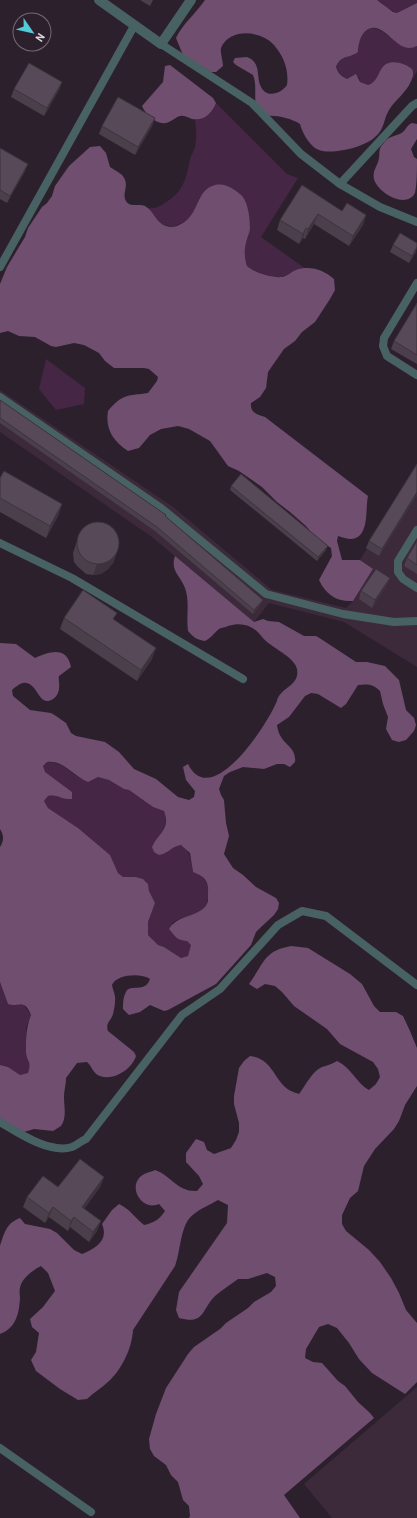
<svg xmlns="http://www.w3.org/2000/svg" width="417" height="1518" font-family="Barlow,sans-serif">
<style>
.built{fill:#3c2a3b}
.green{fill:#452645}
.forest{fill:#704e70;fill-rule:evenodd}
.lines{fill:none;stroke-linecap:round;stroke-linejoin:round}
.service{stroke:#486264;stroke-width:8}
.minor{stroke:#486264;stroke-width:10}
.wall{fill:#4b3f4b}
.shaded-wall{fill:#3d333d}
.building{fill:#574957;stroke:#3d333d}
</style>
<rect width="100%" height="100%" fill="#2d202d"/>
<g class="built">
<path d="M 0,390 L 173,507 L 272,590 L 346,608 L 353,601 L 373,570 L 360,560 L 417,467 L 417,667 L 344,622 L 269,603 L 254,622 L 152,537 L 0,432 Z"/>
<path d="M 417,1387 L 417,1518 L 332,1518 L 304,1484 Z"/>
</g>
<g class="green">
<path d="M 370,0 L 417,0 L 417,3 L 397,13 L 387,8 L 381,2 Z"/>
<path d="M 369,28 C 388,26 397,54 417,46 L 417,71 L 411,82 L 413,73 L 412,69 L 404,64 L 382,68 L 375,81 L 368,85 L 360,82 L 359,77 L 354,76 L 347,79 L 340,74 L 336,67 C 339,59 345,55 354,55 C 358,46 360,33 369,28 Z"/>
<path d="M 216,103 L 287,174 L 298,178 L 261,237 L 306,269 C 298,270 293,273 285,276 C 276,280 254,272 247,266 L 244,256 L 245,245 L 250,229 L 249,218 L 247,208 L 241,195 L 234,189 L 226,185 L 216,185 L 200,197 L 196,208 L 189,220 L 173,227 L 161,224 L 148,208 C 155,209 159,207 165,203 C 184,191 186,179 190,159 C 191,155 194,151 195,147 C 197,139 196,128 195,119 C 208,116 210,116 216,103 Z"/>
<path d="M 46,359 L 85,388 L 84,404 L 56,410 L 39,389 Z"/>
<path d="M 47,762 C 68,760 77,788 98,777 L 109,780 L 124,789 L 129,790 L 153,807 L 164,811 C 167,820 167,828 161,835 L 165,854 C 168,852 172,847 175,846 C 190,840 191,864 193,872 C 204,877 209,881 208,893 C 208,896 208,900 207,903 C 203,914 182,917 172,923 L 181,941 L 187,941 L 192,945 L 188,956 L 181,958 L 164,947 L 158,945 L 148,935 L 148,922 L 155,903 L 149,891 L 148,884 L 143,879 L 136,877 L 123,877 L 118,873 L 110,855 L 78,828 L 48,808 L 44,801 L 48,796 L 54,795 L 60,797 L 72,792 L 44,772 L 43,766 Z"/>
<path d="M 0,982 L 8,1004 L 19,1004 L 24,1005 L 31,1015 L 26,1028 L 28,1059 L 31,1064 L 28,1073 L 20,1075 L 8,1067 L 0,1065 Z"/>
</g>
<g class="forest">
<path d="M 205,0 L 377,0 L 393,12 L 397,13 L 417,3 L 417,46 C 401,54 392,35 379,29 C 364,23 358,41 358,52 C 349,59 341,54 336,67 C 338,73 341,76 347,79 L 356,74 L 360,82 L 368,85 C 377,82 377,75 382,68 C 389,58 405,63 412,69 C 414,73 413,77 411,81 C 407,92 395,100 389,110 C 383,120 385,129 375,137 C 365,147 333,155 319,150 C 310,147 302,132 300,124 C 290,118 277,115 266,116 L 256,107 C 254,96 257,84 253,75 L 236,65 L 233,62 L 235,58 L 247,57 L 251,59 C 261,66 256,77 261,87 C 267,99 282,93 287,85 C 289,70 284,57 274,45 C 262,31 230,27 221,48 C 220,52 223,61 223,66 L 216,72 L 211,72 L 183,55 L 176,38 C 181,26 197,12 205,0 Z"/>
<path d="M 170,65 L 213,98 L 216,103 C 212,113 205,121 192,119 C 189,118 186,116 183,116 C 178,115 174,120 169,122 C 158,127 146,115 142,106 L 163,82 L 165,66 Z"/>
<path d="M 412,123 L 417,124 L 417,139 L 411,149 L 414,157 L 417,159 C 417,169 417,184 415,193 C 406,210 377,192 374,179 C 372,170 378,166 379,158 C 380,153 378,149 383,144 C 390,134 397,137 403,132 C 407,128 407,125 412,123 Z"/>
<path d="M 100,146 L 106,153 L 110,167 C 114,170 119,172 122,175 C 131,185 121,193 126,201 C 130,208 138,203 145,206 C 154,211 156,223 166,226 C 172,228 176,227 181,224 C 200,215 195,190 215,185 C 226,183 232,188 240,194 C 248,200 250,218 250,228 C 250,232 248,235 247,239 C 244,248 244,257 247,266 C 255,273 272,278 282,277 C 288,276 291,272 296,270 C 310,265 324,270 334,279 L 335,290 L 330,299 L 315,322 L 302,332 L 295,341 L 284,349 L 268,372 L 266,388 L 260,397 L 251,403 C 250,413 257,414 265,417 L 368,496 C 365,509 370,538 351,539 C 347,539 342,537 338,536 L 337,541 L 342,560 L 360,560 L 373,569 L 353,601 C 337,602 326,595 319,580 L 332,556 L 331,548 L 316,538 L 306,526 L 290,512 L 277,502 L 262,487 L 239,471 L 228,466 L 210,441 L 189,429 L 178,426 L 161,429 L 150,435 L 139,448 L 128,451 C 113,441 105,429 108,411 C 123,393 128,396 148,393 L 157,381 L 158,377 L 149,369 L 144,368 L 114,368 L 105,361 L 99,353 L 84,345 L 74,343 L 56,347 L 51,346 L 35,337 L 19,336 L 8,331 L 0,333 L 0,284 L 7,267 L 25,237 L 28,228 L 42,207 L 47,203 L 52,196 L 55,186 L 69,166 L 90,147 Z"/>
<path d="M 175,556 L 254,622 L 263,619 L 268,621 L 279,622 L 304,636 L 316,636 L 321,639 L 356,662 L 367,662 L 385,666 L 399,680 L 406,710 L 414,718 L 416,725 L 414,731 L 406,740 L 399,742 L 392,740 L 386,729 L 388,717 L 383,704 L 380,691 C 373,684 368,684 358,685 L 346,704 L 341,708 L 318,694 L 311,693 L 305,696 L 289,717 L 277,725 C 279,745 297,745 295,762 L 290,767 L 284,764 L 277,764 L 264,769 L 243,767 L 230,772 L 224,776 L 219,789 L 221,795 L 224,800 L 226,823 L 229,836 L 224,854 L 233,868 L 243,875 L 256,887 L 276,898 L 279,903 L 278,909 L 274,915 L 260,928 L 256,932 L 251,945 L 216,984 L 168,1010 L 164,1011 L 150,1005 L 140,1012 L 129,1015 L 123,1009 C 123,1004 123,997 126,992 C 130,983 145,994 150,979 C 141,973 117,974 112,985 C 113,991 116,995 115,1001 C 115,1005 114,1010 113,1014 C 111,1021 105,1023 108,1031 L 134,1052 L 136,1056 C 132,1069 114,1081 100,1076 C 93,1074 92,1066 87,1062 L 77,1063 L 66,1078 C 66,1085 64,1090 64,1097 C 64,1107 67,1117 61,1126 L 53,1131 L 34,1129 L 24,1132 L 0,1118 L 0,1065 L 8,1067 L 20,1075 L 28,1073 C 32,1060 27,1063 26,1052 C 26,1038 26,1028 31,1015 C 24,998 20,1008 8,1004 L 0,982 L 0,847 C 4,841 4,835 0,829 L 0,643 L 16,644 L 35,658 C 50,651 67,646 71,667 L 59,676 C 58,680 60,684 59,688 C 59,693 56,697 53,699 C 39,708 38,684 26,683 C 21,682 16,687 12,690 L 13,696 L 30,710 L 51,713 L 56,716 L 66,723 L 71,733 L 76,736 L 105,742 L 119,752 L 134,769 L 156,779 L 178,797 L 189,800 L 194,797 L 195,791 L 186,780 L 183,767 L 188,764 C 211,811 267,725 276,703 C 277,702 277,699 278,698 C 283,687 300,685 297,669 C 294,656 271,648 262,637 C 253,625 242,622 228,626 C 225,628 222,627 219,629 C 214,633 211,638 205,641 C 197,640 193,637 188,631 C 186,617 190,602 185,588 C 180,575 170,571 175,556 ZM 47,762 C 64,760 73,776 88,782 L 98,777 L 109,780 L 124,789 L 129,790 L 153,807 L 164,811 C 171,830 159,832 152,847 L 154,852 L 159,855 C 168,854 172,846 181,845 L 190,853 L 193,872 C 203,876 209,880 208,892 C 208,895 208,899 208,901 C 204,917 177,914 169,929 C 175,936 177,941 187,941 L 191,945 L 188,956 L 181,958 L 164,947 L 158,945 L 148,935 L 148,922 L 155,903 L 149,891 L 148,884 L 143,879 L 136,877 L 123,877 L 118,873 L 110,855 L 78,828 L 48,808 L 44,801 L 48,796 C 58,794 61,800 72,799 L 72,792 L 45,772 L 43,766 Z"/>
<path d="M 291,946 L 308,948 L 350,974 L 362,984 L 374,1006 L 380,1012 L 396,1012 L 403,1016 L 410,1031 L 417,1048 L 417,1086 L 405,1105 L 399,1121 L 394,1129 L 375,1149 L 364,1166 L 358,1191 L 350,1198 L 342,1215 L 342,1224 L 346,1231 L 369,1250 L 380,1262 L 391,1278 L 399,1293 L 406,1310 L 417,1323 L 417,1382 L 405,1394 L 372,1373 L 359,1359 L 349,1343 L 337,1328 L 328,1324 L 319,1327 L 306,1349 L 305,1358 L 313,1362 L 322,1363 L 338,1381 L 345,1386 L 358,1402 L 370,1413 L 374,1418 L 284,1495 L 300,1518 L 189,1518 L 190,1516 L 189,1506 L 183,1500 L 178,1482 L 171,1475 L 166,1465 L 154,1456 L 150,1449 L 149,1439 L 156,1414 L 166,1388 L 188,1354 L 194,1347 L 220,1329 L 226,1323 L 248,1308 L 254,1302 L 271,1292 L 276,1286 L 275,1277 L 267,1273 L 248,1279 L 238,1279 C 231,1284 222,1290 215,1296 C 201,1310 205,1325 179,1318 L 176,1310 L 179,1292 L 227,1223 L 228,1205 L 218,1200 C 210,1205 201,1208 194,1214 C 180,1223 181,1251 175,1266 L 133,1330 C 132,1348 122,1369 109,1381 C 102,1388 94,1392 87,1399 L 78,1400 L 60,1389 L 36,1371 L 31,1360 L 36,1352 L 39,1333 L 32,1327 L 30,1319 L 43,1307 L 55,1291 L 48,1273 L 41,1266 C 33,1270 21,1279 20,1288 C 19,1291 20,1295 20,1298 C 19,1314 16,1328 0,1334 L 0,1246 C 4,1234 6,1223 20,1218 L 25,1224 L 50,1229 L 57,1233 L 74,1250 L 82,1254 C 96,1248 109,1240 102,1224 L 112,1210 L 119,1204 C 132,1211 134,1217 144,1225 C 154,1223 160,1219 165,1211 L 159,1204 C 157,1205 152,1206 149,1205 C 137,1202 131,1186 140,1177 C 144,1173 151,1172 155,1170 C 172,1176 177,1192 197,1191 L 203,1184 L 199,1176 L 186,1162 L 186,1153 L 196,1139 L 204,1142 L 207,1150 L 214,1154 L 231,1148 L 236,1140 L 239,1132 L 239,1123 L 234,1104 L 234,1096 L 239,1068 L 244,1061 L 250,1056 C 270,1058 273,1075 285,1087 C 289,1091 294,1092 299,1094 C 306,1085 312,1071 322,1067 C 328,1065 332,1064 337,1061 C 352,1068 356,1083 369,1090 L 376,1084 L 380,1077 L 378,1069 L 373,1062 L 340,1044 L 327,1029 L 294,1006 L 282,992 L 275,986 L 265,984 L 257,989 L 249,984 C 264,964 263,951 291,946 Z"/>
</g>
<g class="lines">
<g class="service">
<path d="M 161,44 L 252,103 L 301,154 L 340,184 L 412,106 L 417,103"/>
<path d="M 340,184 L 380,207 L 417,222"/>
<path d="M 0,267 L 134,26"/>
<path d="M 417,283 L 384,338 L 383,346 L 387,356 L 417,375"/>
<path d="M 0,397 L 161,508 L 266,594 L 343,614 L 394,622 L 417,621"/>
<path d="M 417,530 L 398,561 L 398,572 L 403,579 L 417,588"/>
<path d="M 0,543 L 72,578 L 243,679"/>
<path d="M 0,1122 C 19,1133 49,1154 72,1147 C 77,1145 81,1141 86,1139 L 182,1015 L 220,989 L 278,925 L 302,911 L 326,916 L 417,985"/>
<path d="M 0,1448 L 91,1512"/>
</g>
<path class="minor" d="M 99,0 L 161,44 L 191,0"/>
</g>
<g class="wall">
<path d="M 140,0 L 153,0 L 150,6 Z"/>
<path d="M 62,82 L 59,90 L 44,116 L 11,97 L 14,89 Z"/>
<path d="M 155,118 L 152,126 L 135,155 L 99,134 L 102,126 Z"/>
<path d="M 0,148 L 25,171 L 7,203 L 0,199 Z"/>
<path d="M 342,211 L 366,215 L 363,225 L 349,246 L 314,224 L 305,239 L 303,238 L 299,244 L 277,230 L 280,220 Z"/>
<path d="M 393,245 L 416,252 L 409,263 L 390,252 Z"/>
<path d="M 417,303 L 417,364 L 391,349 L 394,341 Z"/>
<path d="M 0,400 L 166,515 L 165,516 L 261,604 L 253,614 L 155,531 L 0,423 Z"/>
<path d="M 417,464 L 417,495 L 379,556 L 366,548 L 369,541 Z"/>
<path d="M 0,478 L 62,504 L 58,516 L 46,538 L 0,512 Z"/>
<path d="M 231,486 L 326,550 L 317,561 L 230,490 Z"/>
<path d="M 80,532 L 117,552 L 113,563 L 108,569 L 101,574 L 93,575 L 86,574 L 78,567 L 74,562 L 73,553 Z"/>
<path d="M 417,541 L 417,574 L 404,566 L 407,558 Z"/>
<path d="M 390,578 L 387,585 L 372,608 L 359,599 L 361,591 Z"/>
<path d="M 64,618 L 114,620 L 152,659 L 137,681 L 60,629 Z"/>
<path d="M 104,1177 L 100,1187 L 84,1209 L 97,1231 L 89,1242 L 70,1227 L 68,1231 L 49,1217 L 45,1223 L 23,1207 L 27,1197 L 58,1187 Z"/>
</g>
<g class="shaded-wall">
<path d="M 62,82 L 59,90 L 44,116 L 47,108 Z"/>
<path d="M 155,118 L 152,126 L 135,155 L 138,147 Z"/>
<path d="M 28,164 L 25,171 L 7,203 L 10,196 Z"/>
<path d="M 318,214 L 314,224 L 305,239 L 308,229 Z"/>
<path d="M 366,215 L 363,225 L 349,246 L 353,236 Z"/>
<path d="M 306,228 L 303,238 L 299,244 L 303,234 Z"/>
<path d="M 417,247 L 416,252 L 409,263 L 412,256 Z"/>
<path d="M 417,492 L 417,495 L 379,556 L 382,549 Z"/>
<path d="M 62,504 L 58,516 L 46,538 L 50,526 Z"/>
<path d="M 328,546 L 326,550 L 317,561 L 318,557 Z"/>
<path d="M 117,552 L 113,563 L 108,569 L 101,574 L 93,575 L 97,564 Z"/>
<path d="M 390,578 L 387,585 L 372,608 L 375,600 Z"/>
<path d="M 263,600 L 261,604 L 253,614 L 254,610 Z"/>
<path d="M 156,648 L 152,659 L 137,681 L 141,670 Z"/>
<path d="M 104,1177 L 100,1187 L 78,1217 L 82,1207 Z"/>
<path d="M 53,1207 L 49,1217 L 45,1223 L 49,1213 Z"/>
<path d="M 74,1217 L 70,1227 L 68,1231 L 71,1221 Z"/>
<path d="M 101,1221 L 97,1231 L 89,1242 L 93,1232 Z"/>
</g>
<g class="building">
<path d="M 29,63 L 62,82 L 47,108 L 14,89 Z"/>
<path d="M 118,97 L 155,118 L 138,147 L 102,126 Z"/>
<path d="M 0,148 L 28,164 L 10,196 L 0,190 Z"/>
<path d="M 302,185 L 342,211 L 347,203 L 366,215 L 353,236 L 318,214 L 308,229 L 306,228 L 303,234 L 280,220 Z"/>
<path d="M 400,233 L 417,243 L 417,247 L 412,256 L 393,245 Z"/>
<path d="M 417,303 L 417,355 L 394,341 Z"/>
<path d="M 0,400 L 166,515 L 165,516 L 263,600 L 254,610 L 157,527 L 0,418 Z"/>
<path d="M 417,464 L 417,492 L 382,549 L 369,541 Z"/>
<path d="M 4,471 L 62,504 L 50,526 L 0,498 L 0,478 Z"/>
<path d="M 241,474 L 328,546 L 318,557 L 231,486 Z"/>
<circle cx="98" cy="543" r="21"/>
<path d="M 417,541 L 417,565 L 407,558 Z"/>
<path d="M 376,569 L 390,578 L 375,600 L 361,591 Z"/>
<path d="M 83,590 L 117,613 L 113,619 L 156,648 L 141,670 L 64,618 Z"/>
<path d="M 80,1159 L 104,1177 L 82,1207 L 101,1221 L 93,1232 L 74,1217 L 71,1221 L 53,1207 L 49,1213 L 27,1197 L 43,1176 L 58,1187 Z"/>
</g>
<g transform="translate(32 32) rotate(124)"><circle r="19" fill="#2d202d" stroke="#736873"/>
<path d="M0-3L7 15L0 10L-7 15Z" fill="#52cbd7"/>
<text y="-6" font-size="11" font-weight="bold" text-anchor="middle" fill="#dcd3db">N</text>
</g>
</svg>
